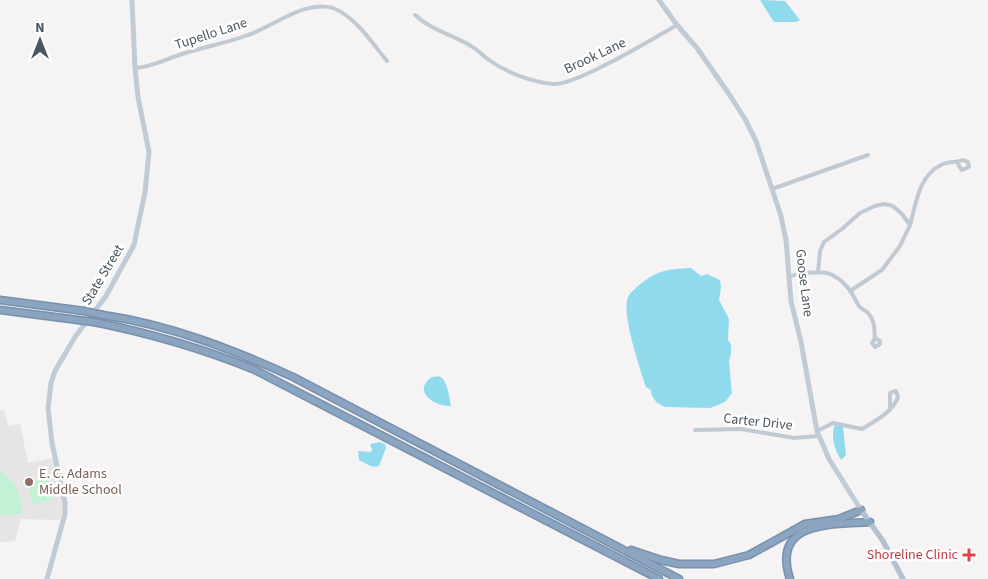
<svg xmlns="http://www.w3.org/2000/svg" width="988" height="579" font-family="'Source Sans 3',sans-serif">
<style>
.education{fill:#e6e4e5}
.green{fill:#c3f1d5}
.water{fill:#90daee}
.lines{fill:none;stroke-linecap:round;stroke-linejoin:round}
.highway-casing{stroke:#7690ad;stroke-width:9}
.street{stroke:#c1cad2;stroke-width:4}
.secondary{stroke:#c1cbd6;stroke-width:5}
.primary{stroke:#b3c2d1;stroke-width:5.5}
.highway{stroke:#8ba5c1;stroke-width:6}
.highway-bridge-casing{stroke:#7690ad;stroke-width:9;stroke-linecap:butt}
.highway-bridge{stroke:#8ba5c1;stroke-width:6}
.education-dot{fill:#8d6e63;stroke:#fff;stroke-width:2}
.health-dot{fill:#e0444e;stroke:#fff;stroke-width:2}
.labels{text-anchor:middle;dominant-baseline:central;stroke-width:5;stroke-linejoin:round;paint-order:stroke}
.street-label{font-size:14px;fill:#4a5661;stroke:#fff}
.education-label{font-size:14px;fill:#785e54;stroke:#fff;text-anchor:start}
.health-label{font-size:14px;fill:#be3a42;stroke:#fff;text-anchor:end}
</style>
<rect width="100%" height="100%" fill="#f5f3f3"/>
<path class="education" d="M 4,410 L 8,426 L 20,424 L 28,463 L 53,458 L 64,501 L 63,520 L 21,519 L 15,541 L 0,542 L 0,411 Z"/>
<g class="green">
<path d="M 0,470 C 15,481 22,496 23,514 L 0,515 Z"/>
<path d="M 47,479 L 51,500 L 32,504 L 28,482 Z"/>
</g>
<g class="water">
<path d="M 760,0 L 785,1 L 800,20 L 796,22 L 774,22 Z"/>
<path d="M 691,268 L 701,276 L 707,274 L 720,280 L 721,287 L 719,300 L 729,319 L 728,340 L 731,344 L 731,354 L 729,361 L 732,393 L 725,402 L 710,408 L 665,407 C 658,404 651,399 651,390 L 646,387 C 640,369 621,313 628,297 C 630,293 635,289 638,286 C 657,270 668,269 691,268 Z"/>
<path d="M 432,377 C 433,377 439,376 440,377 C 447,379 450,400 451,406 C 435,407 411,391 432,377 Z"/>
<path d="M 835,425 L 843,427 L 846,455 L 841,460 C 835,451 830,436 835,425 Z"/>
<path d="M 380,442 L 385,444 L 386,448 L 379,466 C 373,469 365,463 359,460 L 358,451 L 371,452 L 372,449 L 370,444 Z"/>
</g>
<g class="lines">
<defs>
<g id="highway">
<path d="M 0,300 L 84,311"/>
<path d="M 0,310 L 78,320"/>
<path d="M 103,315 C 170,325 232,349 293,377 L 679,579"/>
<path d="M 94,322 C 149,333 201,348 253,369 L 659,579"/>
<path d="M 631,550 L 661,560 L 679,564 L 714,564 L 749,555 L 805,524 L 839,519 L 861,510"/>
<path d="M 790,579 C 771,520 832,525 870,522"/>
</g>
</defs>
<use href="#highway" class="highway-casing"/>
<g class="street">
<path d="M 415,15 C 431,30 453,35 471,46 C 478,50 483,56 489,60 C 507,73 532,82 553,84 C 575,86 654,38 677,25"/>
<path d="M 135,68 C 152,67 166,59 182,54 C 204,47 227,43 248,35 C 275,26 303,0 333,8 C 356,17 372,43 387,61"/>
<path d="M 772,189 L 868,155"/>
<path d="M 910,225 C 916,204 919,175 941,165 C 948,161 956,163 963,160 L 968,162 L 969,167 L 962,170 L 959,166 L 958,163"/>
<path d="M 818,272 L 820,251 L 824,242 L 842,229 L 860,213 L 875,206 L 884,204 L 890,205 L 894,207 L 902,214 L 910,225 L 900,246 L 882,270 L 850,291"/>
<path d="M 789,276 C 815,272 831,266 849,289 C 853,294 855,300 859,306 C 861,309 865,310 868,313 C 875,320 874,329 875,338 L 872,343 L 875,347 L 880,344 L 880,341 L 875,338"/>
<path d="M 695,430 L 741,429 L 794,438 L 818,436"/>
<path d="M 817,431 L 833,423 L 862,429 C 875,421 893,412 898,397 L 896,391 L 890,393 L 890,410"/>
</g>
<g class="secondary">
<path d="M 659,0 L 677,25 L 697,48 L 729,94 L 745,119 L 756,141 L 781,216 L 786,240 L 791,301 L 801,342 L 817,431 L 829,459 L 861,510"/>
<path d="M 47,579 L 65,514 L 65,503 L 52,443 L 48,408 L 51,383 L 55,371 L 75,337 L 106,296 L 134,245 L 145,192 L 149,152 L 138,97 L 135,68 L 132,0"/>
</g>
<path class="primary" d="M 861,510 L 883,541 L 903,579"/>
<use href="#highway" class="highway"/>
<defs>
<g id="highway-bridge">
<path d="M 84,311 L 103,315"/>
<path d="M 78,320 L 94,322"/>
</g>
</defs>
<use href="#highway-bridge" class="highway-bridge-casing"/>
<use href="#highway-bridge" class="highway-bridge"/>
</g>
<circle class="education-dot" cx="29" cy="482" r="5"/>
<path class="health-dot" d="M966.5 547.5h5v5h5v5h-5v5h-5v-5h-5v-5h5z"/>
<g class="labels">
<g class="street-label">
<text transform="translate(211 34) rotate(-18)">Tupello Lane</text>
<text transform="translate(595 56) rotate(-25)">Brook Lane</text>
<text transform="translate(103 275) rotate(-59)">State Street</text>
<text transform="translate(804 283) rotate(83)">Goose Lane</text>
<text transform="translate(758 422) rotate(6)">Carter Drive</text>
</g>
<g class="education-label">
<text x="39" y="474">E. C. Adams<tspan x="39" dy="16">Middle School</tspan></text>
</g>
<g class="health-label">
<text x="958" y="555">Shoreline Clinic</text>
</g>
</g>
<g transform="translate(40 40)" stroke="#ffffff" stroke-width="4" paint-order="stroke">
<path d="M0-4L9 19L0 12L-9 19Z" fill="#4a5661"/>
<text y="-8" font-size="14" font-weight="bold" text-anchor="middle" fill="#4a5661">N</text>
</g>
</svg>
